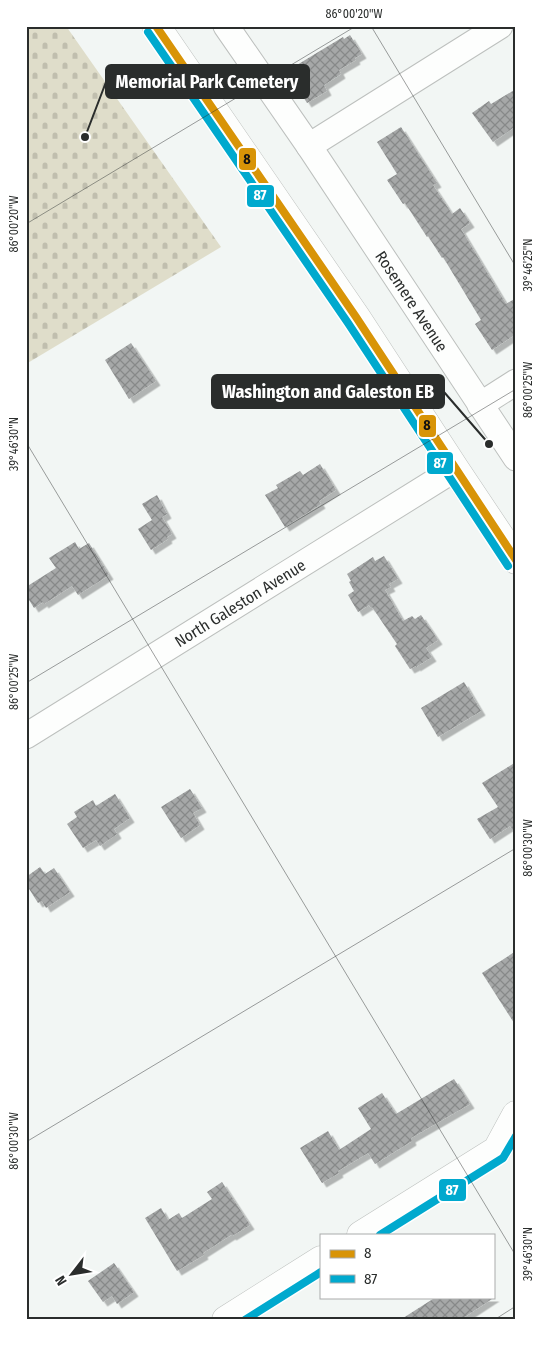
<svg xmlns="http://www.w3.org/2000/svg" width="542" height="1346" font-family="'Fira Sans Condensed',sans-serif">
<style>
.cemetery{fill:url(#cemetery-stones)}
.building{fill:url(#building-cross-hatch);filter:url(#shadow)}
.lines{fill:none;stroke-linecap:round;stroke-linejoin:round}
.minor-casing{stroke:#bdc0be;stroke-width:27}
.major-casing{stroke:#bdc0be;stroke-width:29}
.minor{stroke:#fdfefd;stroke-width:25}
.major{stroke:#fdfefd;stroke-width:28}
.bus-1-casing{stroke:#fff;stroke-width:11}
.bus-2-casing{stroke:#fff;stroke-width:11}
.bus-1{stroke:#d89407;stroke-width:8}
.bus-2{stroke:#00a9ce;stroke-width:8}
.ticks{fill:none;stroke:#2a2d2c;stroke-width:1;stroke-opacity:0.45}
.labels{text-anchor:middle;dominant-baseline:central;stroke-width:5;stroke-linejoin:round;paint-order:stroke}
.street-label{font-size:16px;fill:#2a2d2c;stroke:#fff}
.leader{fill:none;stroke:#2a2d2c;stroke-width:2}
.callout-dot{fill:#2a2d2c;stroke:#fff;stroke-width:2}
.callout{fill:#2a2d2c;stroke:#2a2d2c;stroke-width:2}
.callout-label{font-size:18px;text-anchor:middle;font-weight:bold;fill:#fff}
.line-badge{stroke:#fff;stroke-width:2}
.badge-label{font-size:14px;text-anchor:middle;font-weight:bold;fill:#fff}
.pale-badge-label{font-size:14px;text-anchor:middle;font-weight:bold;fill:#111}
.neatline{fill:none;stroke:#2a2d2c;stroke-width:2}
.ticks-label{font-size:12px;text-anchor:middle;fill:#2a2d2c}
</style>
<defs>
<pattern id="cemetery-stones" width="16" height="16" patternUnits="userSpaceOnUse" patternTransform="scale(1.25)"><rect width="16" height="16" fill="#dfddca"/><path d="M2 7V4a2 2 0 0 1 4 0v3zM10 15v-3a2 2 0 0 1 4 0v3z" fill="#c0beae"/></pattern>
<pattern id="building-cross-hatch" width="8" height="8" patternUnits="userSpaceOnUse" patternTransform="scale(1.25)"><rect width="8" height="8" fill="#a6a8a8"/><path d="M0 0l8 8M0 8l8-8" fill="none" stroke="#878989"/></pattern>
<filter id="shadow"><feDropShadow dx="4.5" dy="4.5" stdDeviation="0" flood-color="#0004"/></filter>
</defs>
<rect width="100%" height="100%" fill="#f2f6f4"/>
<path class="cemetery" d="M 26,26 L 66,26 L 221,247 L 26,364 Z"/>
<g class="building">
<path d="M 350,35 L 362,54 L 355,58 L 356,60 L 339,70 L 341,74 L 324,85 L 327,91 L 307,103 L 287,71 L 343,37 L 344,39 Z"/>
<path d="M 516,89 L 516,126 L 493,142 L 472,113 L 489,101 L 491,104 Z"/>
<path d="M 401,127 L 437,183 L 433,185 L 452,214 L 460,208 L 470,223 L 461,229 L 506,304 L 516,298 L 516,334 L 492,350 L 475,324 L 481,320 L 443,257 L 442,258 L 428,236 L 427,237 L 405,203 L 403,204 L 387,180 L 397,174 L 377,142 Z"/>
<path d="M 131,343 L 156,381 L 129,399 L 105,360 Z"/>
<path d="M 320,464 L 336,490 L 319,501 L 321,504 L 285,527 L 265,495 L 278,488 L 276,485 L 300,471 L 303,475 Z"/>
<path d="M 157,495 L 167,514 L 162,517 L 172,534 L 167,537 L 168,539 L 151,550 L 138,529 L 152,520 L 142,504 Z"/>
<path d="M 75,542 L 79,549 L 89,543 L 109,575 L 78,595 L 72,586 L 44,604 L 43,602 L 34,608 L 26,595 L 26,587 L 56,568 L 49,558 Z"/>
<path d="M 384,556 L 398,579 L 389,584 L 391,587 L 385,590 L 403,621 L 412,616 L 415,619 L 421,615 L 438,640 L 426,648 L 432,657 L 416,667 L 416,666 L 410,669 L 395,646 L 397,644 L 372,607 L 371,608 L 369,605 L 358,612 L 348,595 L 354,591 L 349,582 L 351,581 L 347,574 L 373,557 L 375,561 Z"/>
<path d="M 464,682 L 481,711 L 438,737 L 421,708 Z"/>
<path d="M 516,762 L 516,835 L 510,826 L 490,839 L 477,819 L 498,807 L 482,783 Z"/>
<path d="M 190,789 L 202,808 L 193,813 L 200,825 L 181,838 L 161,807 Z"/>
<path d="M 115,794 L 130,818 L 114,829 L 117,834 L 100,846 L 96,840 L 83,848 L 67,824 L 77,817 L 74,812 L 93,800 L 96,806 Z"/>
<path d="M 40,867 L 45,874 L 54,868 L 70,892 L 46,908 L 42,901 L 38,903 L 26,884 L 26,877 Z"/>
<path d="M 516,951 L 516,1026 L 482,973 Z"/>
<path d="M 454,1079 L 470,1104 L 411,1138 L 412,1141 L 375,1164 L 368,1153 L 338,1171 L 339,1173 L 322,1183 L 300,1148 L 328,1131 L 339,1150 L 371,1129 L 358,1108 L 382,1093 L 396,1114 Z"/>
<path d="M 222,1182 L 250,1225 L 232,1236 L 231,1235 L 203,1253 L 204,1255 L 177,1271 L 145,1218 L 161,1208 L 168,1220 L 179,1213 L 182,1218 L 212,1199 L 207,1192 Z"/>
<path d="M 114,1263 L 134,1292 L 117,1304 L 112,1296 L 103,1302 L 88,1281 Z"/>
<path d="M 436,1297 L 495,1297 L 460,1320 L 400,1320 Z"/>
</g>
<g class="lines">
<defs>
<g id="minor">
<path id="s1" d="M 226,26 L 309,146 L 516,458"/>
<path d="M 309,146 L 500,26"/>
<path d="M 480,405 L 516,382"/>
<path id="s2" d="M 26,736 L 455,469"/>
</g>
<g id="major">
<path d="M 156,26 L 356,317 L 455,469 L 516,560"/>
<path d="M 361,1235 L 497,1150 L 516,1115"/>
<path d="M 226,1320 L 321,1260"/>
</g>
</defs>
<use href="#minor" class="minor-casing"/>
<use href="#major" class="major-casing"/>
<use href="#minor" class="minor"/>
<use href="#major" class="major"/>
<defs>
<path id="bus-1" d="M 156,26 L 356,317 L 516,560"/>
<g id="bus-2">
<path d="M 148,32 L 348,323 L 508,566"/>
<path d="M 380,1235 L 503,1158 L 516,1136"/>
<path d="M 245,1320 L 321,1272"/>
</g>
</defs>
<use href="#bus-1" class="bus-1-casing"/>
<use href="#bus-2" class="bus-2-casing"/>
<use href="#bus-1" class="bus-1"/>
<use href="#bus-2" class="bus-2"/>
</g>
<path class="ticks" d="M 371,26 L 516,267M 26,224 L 356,26M 26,442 L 516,1256M 26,683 L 516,389M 26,1142 L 516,848M 494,1320 L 516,1306"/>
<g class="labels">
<g class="street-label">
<text stroke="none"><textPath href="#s1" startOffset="332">Rosemere Avenue</textPath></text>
<text stroke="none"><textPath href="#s2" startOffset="252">North Galeston Avenue</textPath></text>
</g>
</g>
<path class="leader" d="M85 137L106 82M489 444L444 392"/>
<g class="callout-dot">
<circle cx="85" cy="137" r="5"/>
<circle cx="489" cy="444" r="5"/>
</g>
<g class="callout">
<rect x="106" y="65" width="203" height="33" rx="5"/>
<rect x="212" y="375" width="232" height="33" rx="5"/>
</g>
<g class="callout-label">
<text x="207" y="88">Memorial Park Cemetery</text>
<text x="328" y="398">Washington and Galeston EB</text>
</g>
<g class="line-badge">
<rect x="238" y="147" width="19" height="24" rx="5" fill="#d89407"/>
<rect x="246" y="184" width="29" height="24" rx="5" fill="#00a9ce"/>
<rect x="418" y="414" width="19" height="24" rx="5" fill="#d89407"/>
<rect x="426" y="451" width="28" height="24" rx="5" fill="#00a9ce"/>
<rect x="438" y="1178" width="29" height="24" rx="5" fill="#00a9ce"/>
</g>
<g class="badge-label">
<text x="260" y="200">87</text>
<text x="440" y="468">87</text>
<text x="452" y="1195">87</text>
</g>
<g class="pale-badge-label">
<text x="247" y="164">8</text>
<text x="427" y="430">8</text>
</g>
<rect width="542" height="1346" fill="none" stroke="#ffffff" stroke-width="55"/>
<rect x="320" y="1234" width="175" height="65" fill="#ffffff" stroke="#aaabab"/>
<rect x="330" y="1250" width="25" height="8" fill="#d89407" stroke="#aaabab"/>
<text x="364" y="1258" font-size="15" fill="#2a2d2c">8</text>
<rect x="330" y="1275" width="25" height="8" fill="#00a9ce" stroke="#aaabab"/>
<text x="364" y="1284" font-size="15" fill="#2a2d2c">87</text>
<g transform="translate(72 1274) rotate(239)" stroke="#ffffff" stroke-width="4" paint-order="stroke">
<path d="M0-4L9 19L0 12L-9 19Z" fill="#2a2d2c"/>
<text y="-8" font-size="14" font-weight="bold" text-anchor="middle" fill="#2a2d2c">N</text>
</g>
<rect x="28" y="28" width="486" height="1290" class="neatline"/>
<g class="ticks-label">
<text x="354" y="18">86°00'20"W</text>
<text transform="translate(14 224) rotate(-90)" y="4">86°00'20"W</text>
<text transform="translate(528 265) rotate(-90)" y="4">39°46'25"N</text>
<text transform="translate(528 390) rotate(-90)" y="4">86°00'25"W</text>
<text transform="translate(14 444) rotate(-90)" y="4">39°46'30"N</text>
<text transform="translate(14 682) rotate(-90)" y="4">86°00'25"W</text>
<text transform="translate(528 848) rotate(-90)" y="4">86°00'30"W</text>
<text transform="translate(14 1141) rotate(-90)" y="4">86°00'30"W</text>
<text transform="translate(528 1254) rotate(-90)" y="4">39°46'30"N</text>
</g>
</svg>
